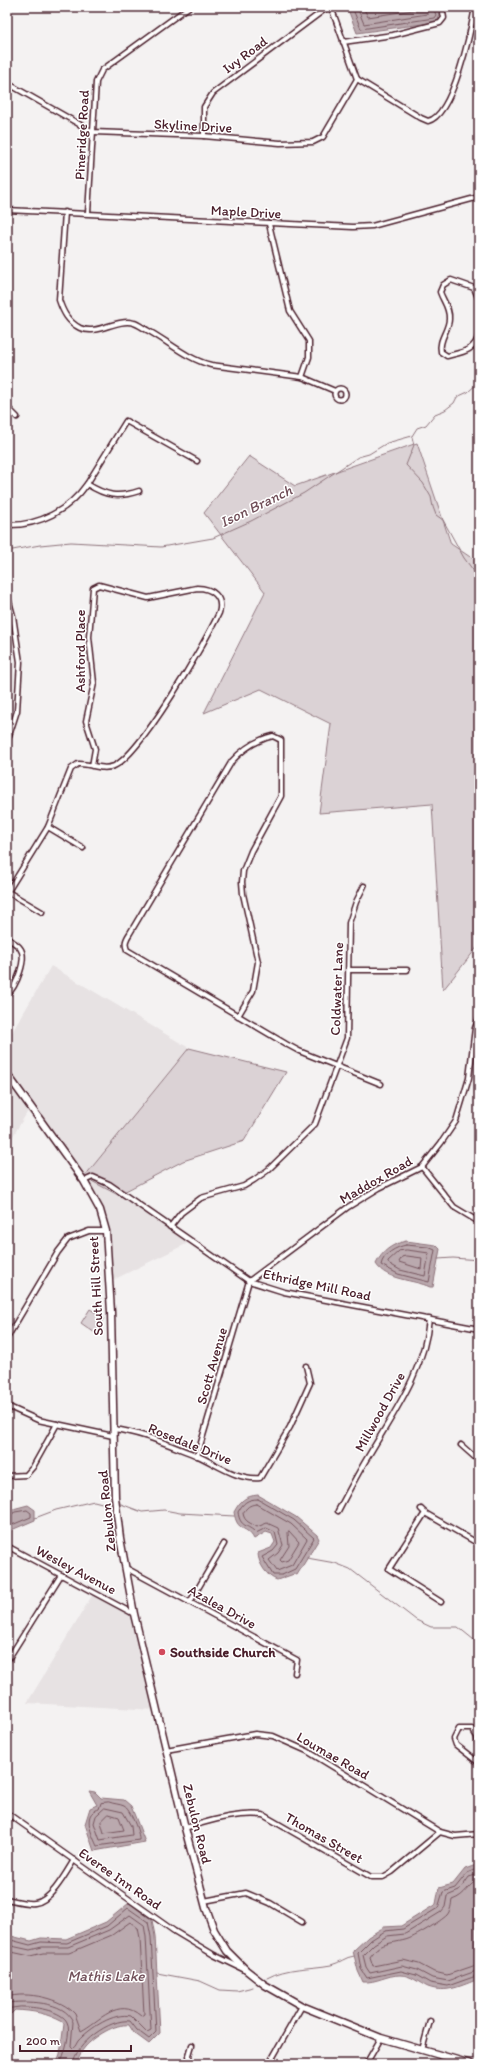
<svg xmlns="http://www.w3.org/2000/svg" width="486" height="2071" font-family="Itim,sans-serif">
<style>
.built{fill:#e7e2e3}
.green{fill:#dbd2d5;stroke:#927880}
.water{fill:#baa9ae;stroke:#8d727a}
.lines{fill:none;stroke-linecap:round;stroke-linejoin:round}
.shore{stroke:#77565f;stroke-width:1}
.stream{stroke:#8d727a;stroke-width:1}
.minor-casing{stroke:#4a1f2b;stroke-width:7}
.primary-casing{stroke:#4a1f2b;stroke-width:9}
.minor{stroke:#fff;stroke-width:4}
.primary{stroke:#fff;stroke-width:6}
.poi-dot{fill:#d1495b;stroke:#fff;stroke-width:1.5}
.labels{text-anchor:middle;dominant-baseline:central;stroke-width:3;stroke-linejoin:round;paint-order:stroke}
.street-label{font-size:14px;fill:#4a1f2b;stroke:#fff}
.poi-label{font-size:14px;font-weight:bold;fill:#4a1f2b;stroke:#fff;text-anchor:start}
.water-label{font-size:15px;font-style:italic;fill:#714f59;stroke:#fff}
</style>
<rect width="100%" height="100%" fill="#f4f2f2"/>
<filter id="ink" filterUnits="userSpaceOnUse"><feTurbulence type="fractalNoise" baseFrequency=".025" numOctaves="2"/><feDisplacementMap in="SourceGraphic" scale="8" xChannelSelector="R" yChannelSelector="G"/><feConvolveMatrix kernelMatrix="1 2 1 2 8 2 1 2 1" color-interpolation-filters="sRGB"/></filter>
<g filter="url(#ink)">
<g class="built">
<path d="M 51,966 L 189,1048 L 84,1177 L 109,1189 L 190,1242 L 113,1280 L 110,1228 L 99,1198 L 31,1106 L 7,1146 L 7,1041 Z"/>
<path d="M 93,1594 L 136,1615 L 156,1710 L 27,1703 Z"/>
</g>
<g class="green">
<path d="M 417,443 L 451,544 L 479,563 L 479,945 L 443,990 L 432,804 L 319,813 L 331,724 L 261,689 L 204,713 L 265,592 L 204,513 L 249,456 L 295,486 Z"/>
<path d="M 189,1048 L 286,1072 L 244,1141 L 183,1161 L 118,1195 L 84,1177 Z"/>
<path d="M 90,1309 L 104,1318 L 95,1333 L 81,1323 Z"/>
</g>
<g class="water">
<path d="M 347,7 L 436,7 L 440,15 L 437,22 L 357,33 Z"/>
<path d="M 406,1241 L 436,1245 L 440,1249 L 433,1287 L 430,1287 C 413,1279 387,1281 376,1264 C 382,1251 392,1244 406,1241 Z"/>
<path d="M 258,1495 L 296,1517 L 317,1535 L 319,1539 L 297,1575 L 294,1574 L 277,1580 C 267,1577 258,1563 258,1553 L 271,1548 L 275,1542 L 272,1534 L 266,1532 L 254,1539 C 247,1525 237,1533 234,1512 C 240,1501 245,1496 258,1495 Z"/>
<path d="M 28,1505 L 35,1510 L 35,1520 L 9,1531 L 7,1529 L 8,1513 L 13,1509 Z"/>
<path d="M 89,1791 L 95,1792 L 101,1798 L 124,1800 L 131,1806 L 145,1842 L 94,1851 L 85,1824 L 90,1808 L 97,1805 Z"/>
<path d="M 479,1864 L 479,1979 C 462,1985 447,1994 428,1987 C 419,1983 411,1975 400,1975 C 387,1975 376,1983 363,1982 L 358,1971 L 353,1951 L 368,1937 L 384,1927 L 401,1926 L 436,1904 L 439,1888 L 453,1884 L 465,1869 Z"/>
<path d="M 129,1903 L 152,1920 L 155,1936 L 160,2033 L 149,2044 L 134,2033 L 129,2025 C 115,2023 94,2037 85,2047 C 81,2051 78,2059 76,2064 L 56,2064 L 60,2054 L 64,2024 L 63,2022 C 46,2013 34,2011 15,2010 L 11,2014 L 7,2011 L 7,1935 L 31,1941 L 41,1938 L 66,1939 L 106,1922 Z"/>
</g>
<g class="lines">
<g class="shore">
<path d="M 352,7 L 361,29 L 434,18 L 436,15 L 433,7"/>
<path d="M 357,7 L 364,24 L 427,14 L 428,7"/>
<path d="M 363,7 L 368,17 L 420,9 L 422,7"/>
<path d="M 406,1245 L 428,1247 L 435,1250 L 429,1282 L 398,1274 L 381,1265 C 383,1254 396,1247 406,1245 Z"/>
<path d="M 407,1250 L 429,1253 L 425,1276 L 400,1270 L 388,1263 L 388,1261 L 399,1251 Z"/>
<path d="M 407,1256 L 422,1258 L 421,1269 L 399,1262 L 402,1257 Z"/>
<path d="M 258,1499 L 294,1520 L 314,1538 L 295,1569 L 282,1575 L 273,1575 L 262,1557 L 273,1551 L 278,1545 L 275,1532 L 266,1528 L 256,1533 C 248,1524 240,1528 238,1512 C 243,1503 247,1499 258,1499 Z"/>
<path d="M 256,1504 L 291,1524 L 307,1539 L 292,1565 L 277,1571 L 269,1560 L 278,1553 L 283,1545 L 278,1528 L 267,1523 L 257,1527 C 251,1523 244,1522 243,1513 C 247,1507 249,1505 256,1504 Z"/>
<path d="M 7,1517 L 15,1512 L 27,1510 L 31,1513 L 31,1517 L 7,1527"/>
<path d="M 289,1531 L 299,1542 L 288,1560 L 282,1562 L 280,1560 L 289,1546 L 288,1533 Z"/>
<path d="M 109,1802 C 114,1804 120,1804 124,1806 C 130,1809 140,1833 139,1840 L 97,1846 C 93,1837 84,1819 93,1812 C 95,1810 97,1810 99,1809 L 101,1803 Z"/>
<path d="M 105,1808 L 123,1812 L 131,1826 L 132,1835 L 100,1840 L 94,1823 L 96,1816 Z"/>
<path d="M 109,1814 L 119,1817 L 124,1830 L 104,1833 L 101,1822 Z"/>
<path d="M 479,1868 L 467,1873 L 455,1888 L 443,1892 L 438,1908 L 403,1929 L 385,1931 L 371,1940 L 358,1953 L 361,1969 L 367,1978 L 401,1971 L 416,1975 L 430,1983 L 448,1986 L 479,1975"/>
<path d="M 479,1874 L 469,1877 L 459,1891 L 447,1896 L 445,1907 L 441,1912 L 405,1934 L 387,1936 L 374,1944 L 363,1955 L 366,1967 L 370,1973 L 402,1966 L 417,1970 L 432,1978 L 448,1981 L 479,1970"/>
<path d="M 479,1880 C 467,1884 467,1895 452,1900 C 451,1905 451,1910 447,1915 C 441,1921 414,1938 405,1940 C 390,1944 380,1942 370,1957 L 373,1966 L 403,1960 L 419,1964 L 434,1972 L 447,1975 L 479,1964"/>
<path d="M 7,1939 L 30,1945 L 41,1942 L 67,1943 L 107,1926 L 128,1908 L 148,1922 L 151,1937 L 156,2032 L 149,2039 L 137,2030 L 130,2021 C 110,2018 75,2044 73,2064"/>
<path d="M 7,1945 L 30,1950 L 42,1947 L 68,1947 L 109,1930 L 130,1915 L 144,1925 L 146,1937 L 151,2030 L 147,2032 L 131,2016 C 114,2012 90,2028 78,2041 C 76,2044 76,2046 73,2048 L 71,2046 L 73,2022 C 65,2000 25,2001 7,2003"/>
<path d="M 7,1951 L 30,1956 L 43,1953 L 69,1953 L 112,1935 L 130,1922 L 138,1928 L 140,1938 L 144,2014 L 141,2016 C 118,1996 99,2022 81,2031 L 75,2014 C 61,1998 27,1991 7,1997"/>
<path d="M 7,2008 C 13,2009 19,2006 25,2007 C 36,2007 62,2011 67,2022 C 72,2030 64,2056 60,2064"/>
</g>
<g class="stream">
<path d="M 412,437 L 414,445 L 406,465 L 423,483 L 431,497 L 433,507 L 436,515 L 443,520 L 464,558 L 479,578"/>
<path d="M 7,551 L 40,545 L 71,542 L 161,547 L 213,538 L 251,521 L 304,493 L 358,457 L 369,454 L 387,443 L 412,436 L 417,428 L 426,425 L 435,414 L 445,410 L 454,403 L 457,397 L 468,392 L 479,382"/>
<path d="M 438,1259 L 453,1258 L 479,1260"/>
<path d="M 121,1504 L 142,1512 L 164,1510 L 180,1513 L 234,1516"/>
<path d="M 35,1518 L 56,1510 L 94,1501 L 110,1505"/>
<path d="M 307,1558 L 335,1563 L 350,1569 L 416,1620 L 431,1627 L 458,1627 L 479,1644"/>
<path d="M 157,1973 L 200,1981 L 220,1990 L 237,1991 L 253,1987"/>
<path d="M 267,1978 C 287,1967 310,1969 331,1965 C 340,1963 345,1957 354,1956"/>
</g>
<defs>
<g id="minor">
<path d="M 331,7 L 357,79"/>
<path d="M 343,42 L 393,35 L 440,23 L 444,18 L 442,7"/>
<path d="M 357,79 L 421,118 L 428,121 C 453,116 471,30 475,7"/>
<path d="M 7,83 L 93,132 L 204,136 L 280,143 L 313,142 L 323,137 L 357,79"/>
<path d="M 204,136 L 204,107 L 213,93 L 328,7"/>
<path d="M 7,210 L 353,227 L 372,226 L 479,197"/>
<path d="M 65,212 L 59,300 C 63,312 68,322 80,328 C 97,336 116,318 134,323 C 138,324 143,328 147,330 C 169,342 187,359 211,365 L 302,377 L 335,391"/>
<path d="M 88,213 L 96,82 L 102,70 L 189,7"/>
<path d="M 269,224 L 290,311 L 309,341 L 309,357 L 302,377"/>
<path d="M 479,300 L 474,288 L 451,280 L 443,285 L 440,292 C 443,301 450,308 449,319 C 449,330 438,340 441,352 L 447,356 C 463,352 475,351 479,334"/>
<circle cx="340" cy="394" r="5.5"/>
<path d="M 7,407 L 17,417"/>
<path d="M 87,484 C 106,496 118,498 139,491"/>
<path d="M 7,525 C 39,526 69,510 87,484 L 126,421 L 197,461"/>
<path d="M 7,594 L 13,616 L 20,662 L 17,711 L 7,742"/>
<path d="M 48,827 L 83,848"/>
<path d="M 8,892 L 42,912"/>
<path d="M 7,893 L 48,827 L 71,769 L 78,764 C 90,763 101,771 114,766 C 141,754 205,643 219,613 C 224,597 212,588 197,588 L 148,598 L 99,585 L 93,588 L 89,637 L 94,683 L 86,721 L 95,749 L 92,766"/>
<path d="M 7,938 C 11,941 17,944 20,948 C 28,958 16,987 7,995"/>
<path d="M 349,970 L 407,970"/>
<path d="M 238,1016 L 253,991 L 258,962 L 243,894 L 242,882 L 243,871 L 251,851 L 281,796 L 281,740 L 273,736 C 256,740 244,748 232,761 L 130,933 C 126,939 124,943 127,950 L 286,1044 L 299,1051 L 381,1084"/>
<path d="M 422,1167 L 454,1207 L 479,1222"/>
<path d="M 84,1181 L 93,1177 L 109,1184 L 249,1281 L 284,1292 L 479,1329"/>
<path d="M 170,1227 L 181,1213 L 201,1198 L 244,1186 L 254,1180 L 268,1170 L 315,1124 L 347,1038 L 349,923 L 356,902 L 364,886"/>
<path d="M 7,1338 L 58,1252 L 68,1239 L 89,1231 L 106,1231"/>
<path d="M 7,1406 L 38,1420 L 113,1436"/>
<path d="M 113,1429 C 141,1432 171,1446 198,1456 C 218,1465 237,1480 260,1478 L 290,1427 L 310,1383 L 306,1366"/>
<path d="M 461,1445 L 479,1461"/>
<path d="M 197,1456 L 249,1281 L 348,1207 L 379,1188 L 422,1167 L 441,1143 L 456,1121 L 469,1078 L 475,1028 L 479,1018"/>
<path d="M 7,1476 L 26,1475 L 33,1467 L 57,1424"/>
<path d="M 421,1509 L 425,1513 L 479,1544"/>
<path d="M 338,1511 C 348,1492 358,1473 369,1455 C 394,1412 425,1370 429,1319"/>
<path d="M 425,1513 L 389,1569 L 441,1602"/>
<path d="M 7,1546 L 134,1614"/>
<path d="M 126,1568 L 297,1660 L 295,1673"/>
<path d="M 190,1602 L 224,1544"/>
<path d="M 7,1661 L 61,1575"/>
<path d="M 166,1750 L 255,1734 L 273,1736 L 307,1751 L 440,1832 L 455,1836 L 479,1834"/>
<path d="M 479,1751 L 477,1737 L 472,1729 L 459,1729 L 454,1739 L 456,1745 L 479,1763"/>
<path d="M 7,1813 L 174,1931 L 214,1955 L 243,1969"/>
<path d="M 185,1828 C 210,1821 237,1812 263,1815 L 371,1877 L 383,1877 L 392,1872 L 440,1832"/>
<path d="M 7,1899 C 16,1901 26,1904 35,1903 C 51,1901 66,1873 74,1860"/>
<path d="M 204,1901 L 246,1893 L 270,1903 L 302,1922"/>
<path d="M 422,2050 L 430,2021"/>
<path d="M 190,2064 L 189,2055 L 192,2045"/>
<path d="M 269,2064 L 302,2006"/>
<path d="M 366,2064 L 381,2038"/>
</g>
<path id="primary" d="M 7,1074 L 84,1181 L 100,1210 L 106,1231 L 111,1312 L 115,1497 L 120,1538 L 134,1614 L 185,1828 L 206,1908 L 214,1930 L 227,1951 L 246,1970 L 265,1985 L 302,2006 L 381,2038 L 471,2064"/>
</defs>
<use href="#minor" class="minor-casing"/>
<use href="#primary" class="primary-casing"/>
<use href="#minor" class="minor"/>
<use href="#primary" class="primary"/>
</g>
</g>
<circle class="poi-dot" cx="162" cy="1652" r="4"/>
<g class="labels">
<g class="street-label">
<text transform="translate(245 55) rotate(-37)">Ivy Road</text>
<text transform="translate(193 126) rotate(3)">Skyline Drive</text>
<text transform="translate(82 135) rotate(-87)">Pineridge Road</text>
<text transform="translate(246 212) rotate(3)">Maple Drive</text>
<text transform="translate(80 651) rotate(-90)">Ashford Place</text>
<text transform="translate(337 989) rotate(-88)">Coldwater Lane</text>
<text transform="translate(376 1180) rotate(-30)">Maddox Road</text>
<text transform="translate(317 1285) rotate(12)">Ethridge Mill Road</text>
<text transform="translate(96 1286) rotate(-93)">South Hill Street</text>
<text transform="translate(212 1366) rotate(-74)">Scott Avenue</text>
<text transform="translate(380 1412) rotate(-61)">Millwood Drive</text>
<text transform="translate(190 1444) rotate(22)">Rosedale Drive</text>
<text transform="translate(107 1511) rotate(-96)">Zebulon Road</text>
<text transform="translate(76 1570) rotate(28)">Wesley Avenue</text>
<text transform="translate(222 1607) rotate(29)">Azalea Drive</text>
<text transform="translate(333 1756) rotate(30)">Loumae Road</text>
<text transform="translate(197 1824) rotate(76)">Zebulon Road</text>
<text transform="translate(324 1838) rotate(30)">Thomas Street</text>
<text transform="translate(120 1879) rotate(35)">Everee Inn Road</text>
</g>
<g class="poi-label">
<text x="170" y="1652">Southside Church</text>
</g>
<g class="water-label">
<text transform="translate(256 506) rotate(-26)">Ison Branch</text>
<text x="106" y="1976">Mathis Lake</text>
</g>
</g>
<rect width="486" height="2071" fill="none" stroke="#fff" stroke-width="24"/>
<rect x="12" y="12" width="462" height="2047" fill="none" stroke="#4a1f2b" stroke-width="1.5" filter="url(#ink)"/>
<path d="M20 2045v6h111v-6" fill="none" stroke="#4a1f2b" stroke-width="2"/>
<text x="26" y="2045" font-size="12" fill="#4a1f2b" stroke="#ffffff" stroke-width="3" paint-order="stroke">200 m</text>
</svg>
